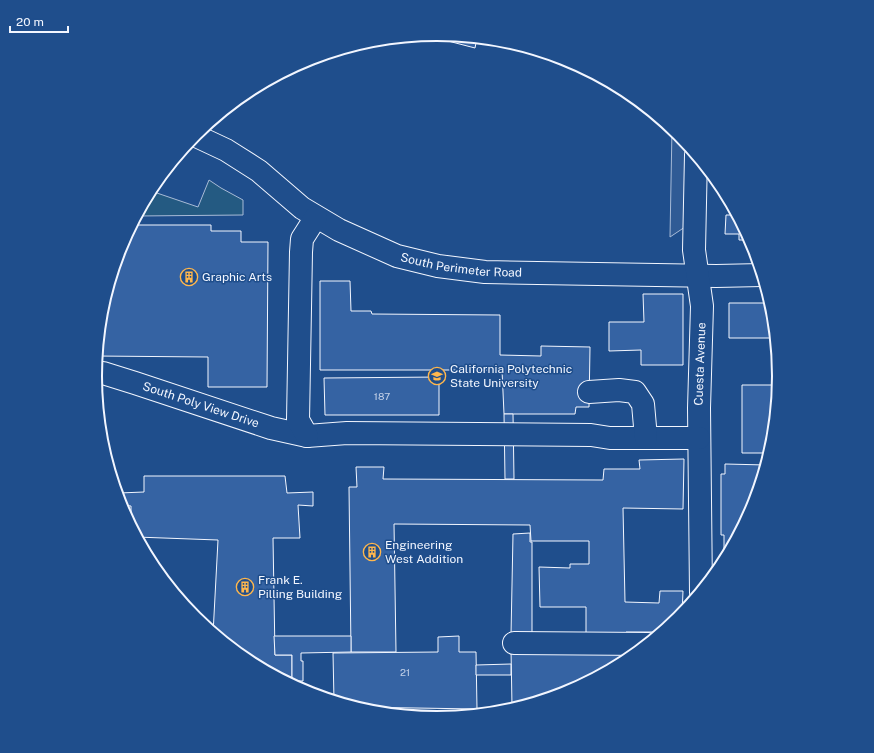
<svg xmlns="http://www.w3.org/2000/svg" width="874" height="753" font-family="'Public Sans',sans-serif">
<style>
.green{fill:#245a82;stroke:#a8bbd7}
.parking{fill:#305b95;stroke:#a8bbd7}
.building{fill:#3563a3;stroke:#f2f6ff}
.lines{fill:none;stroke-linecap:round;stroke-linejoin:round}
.minor-casing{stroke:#f2f6ff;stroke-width:24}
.minor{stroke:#1f4e8c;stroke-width:22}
.labels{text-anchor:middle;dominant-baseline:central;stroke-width:3;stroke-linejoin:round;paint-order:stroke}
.number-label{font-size:10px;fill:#c3d1e8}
.street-label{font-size:12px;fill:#f2f6ff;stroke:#1f4e8c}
.poi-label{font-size:12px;fill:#f2f6ff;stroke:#1f4e8c;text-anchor:start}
.rim{fill:none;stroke:#f2f6ff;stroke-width:2}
</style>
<rect width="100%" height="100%" fill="#1f4e8c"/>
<path class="green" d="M 209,180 L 221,188 L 243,200 L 243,215 L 137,216 L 153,185 L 151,191 L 198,207 Z"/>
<path class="parking" d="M 672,128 L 679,134 L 689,146 L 688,225 L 670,237 Z"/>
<g class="building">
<path d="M 450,35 L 477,38 L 475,48 L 448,41 Z"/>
<path d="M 733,207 L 750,240 L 739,240 L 739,234 L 725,234 L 726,215 L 733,215 Z"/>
<path d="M 132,225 L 211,225 L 211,231 L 241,231 L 241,242 L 268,242 L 267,387 L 208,387 L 208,357 L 96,356 L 101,309 L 121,245 Z"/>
<path d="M 320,281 L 350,281 L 351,311 L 371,311 L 372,314 L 500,315 L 500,355 L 541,356 L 541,346 L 590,347 L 589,407 L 576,407 L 575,414 L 504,414 L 502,370 L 320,370 Z"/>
<path d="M 643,294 L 683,294 L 683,365 L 641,365 L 641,350 L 609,351 L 609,322 L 644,322 Z"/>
<path d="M 729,303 L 771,303 L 773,310 L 776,338 L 729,338 Z"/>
<path d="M 439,377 L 439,415 L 325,415 L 324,378 Z"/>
<path d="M 742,385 L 779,385 L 773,444 L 768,461 L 764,461 L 765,453 L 742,453 Z"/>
<path d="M 504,414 L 513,414 L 514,479 L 505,479 Z"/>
<path d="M 684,459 L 683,509 L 623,508 L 625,602 L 659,603 L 660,591 L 683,591 L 682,615 L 663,632 L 626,632 L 626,636 L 586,635 L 586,607 L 540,607 L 539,567 L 570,568 L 570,564 L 589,564 L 589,541 L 531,541 L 530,525 L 394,524 L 396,652 L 351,652 L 349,487 L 357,487 L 356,467 L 384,467 L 383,479 L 603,480 L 604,469 L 640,469 L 639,460 Z"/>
<path d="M 725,464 L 766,465 L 753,508 L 728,554 L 724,554 L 724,535 L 721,535 L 721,474 L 725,474 Z"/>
<path d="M 144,476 L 285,476 L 287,493 L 313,492 L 313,506 L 298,505 L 300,538 L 273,538 L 275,655 L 292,655 L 292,685 L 247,661 L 213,634 L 218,540 L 136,537 L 131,527 L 131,506 L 120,505 L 119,493 L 144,492 Z"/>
<path d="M 530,533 L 530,542 L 532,542 L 532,635 L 511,635 L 513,534 Z"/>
<path d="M 274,636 L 351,636 L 351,652 L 301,653 L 301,661 L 303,661 L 303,681 L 292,681 L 292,655 L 275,655 Z"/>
<path d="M 459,636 L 459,652 L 476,652 L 477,709 L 353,707 L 334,701 L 333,653 L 438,652 L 438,637 Z"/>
<path d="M 511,649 L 640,651 L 627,661 L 568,693 L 520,708 L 512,707 Z"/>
<path d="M 511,664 L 511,675 L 476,675 L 476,665 Z"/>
</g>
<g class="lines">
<defs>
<g id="minor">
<path id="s1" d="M 194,135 L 226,150 L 259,171 L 302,208 L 339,230 L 397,256 L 438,266 L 485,272 L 716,276 L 762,275"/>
<path d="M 696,155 L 694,250 L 702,306 L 699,408 L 701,592"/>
<path id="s2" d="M 95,373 L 103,373 L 135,383 L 271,428 L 307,436 L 347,433 L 591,435 L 610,438 L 699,438"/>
<path d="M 589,392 L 619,390 L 635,392 L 643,404 L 646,438"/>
<path d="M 307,436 L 298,420 L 301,252 L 302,239 L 316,217"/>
<path d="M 514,643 L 648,644"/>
</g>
</defs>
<use href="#minor" class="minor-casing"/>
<use href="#minor" class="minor"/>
</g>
<defs>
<symbol id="building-ring" viewBox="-11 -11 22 22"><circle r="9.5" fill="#1f4e8c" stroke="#ffb74d" stroke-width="1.5"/><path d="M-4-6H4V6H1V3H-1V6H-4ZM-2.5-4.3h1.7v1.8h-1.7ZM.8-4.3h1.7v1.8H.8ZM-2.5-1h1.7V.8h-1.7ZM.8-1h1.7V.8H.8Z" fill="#ffb74d"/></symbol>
<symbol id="university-ring" viewBox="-11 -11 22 22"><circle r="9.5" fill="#1f4e8c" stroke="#ffb74d" stroke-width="1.5"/><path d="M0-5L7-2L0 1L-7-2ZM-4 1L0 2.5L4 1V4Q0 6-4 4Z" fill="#ffb74d"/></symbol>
</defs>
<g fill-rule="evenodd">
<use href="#building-ring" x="179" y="267" width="20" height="20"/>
<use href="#university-ring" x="427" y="366" width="20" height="20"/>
<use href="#building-ring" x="362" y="542" width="20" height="20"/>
<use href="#building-ring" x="235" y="577" width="20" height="20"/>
</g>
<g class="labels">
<g class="number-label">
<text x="382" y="396">187</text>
<text x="405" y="672">21</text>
</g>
<g class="street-label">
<text stroke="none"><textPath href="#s1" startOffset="303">South Perimeter Road</textPath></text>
<text transform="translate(700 364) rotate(-88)">Cuesta Avenue</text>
<text stroke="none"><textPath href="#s2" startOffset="111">South Poly View Drive</textPath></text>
</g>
<g class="poi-label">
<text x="202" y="277">Graphic Arts</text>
<text x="450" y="369">California Polytechnic<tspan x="450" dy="14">State University</tspan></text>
<text x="385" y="545">Engineering<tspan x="385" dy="14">West Addition</tspan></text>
<text x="258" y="580">Frank E.<tspan x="258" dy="14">Pilling Building</tspan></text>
</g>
</g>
<path d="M0 0H874V753H0ZM102 376a335 335 0 1 1 670 0a335 335 0 1 1-670 0Z" fill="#1f4e8c" fill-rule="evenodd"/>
<path class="rim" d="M102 376a335 335 0 1 1 670 0a335 335 0 1 1-670 0Z"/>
<path d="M10 26v6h58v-6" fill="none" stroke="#f2f6ff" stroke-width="2"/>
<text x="16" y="26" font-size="12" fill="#f2f6ff" stroke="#1f4e8c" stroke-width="3" paint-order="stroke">20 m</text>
</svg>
